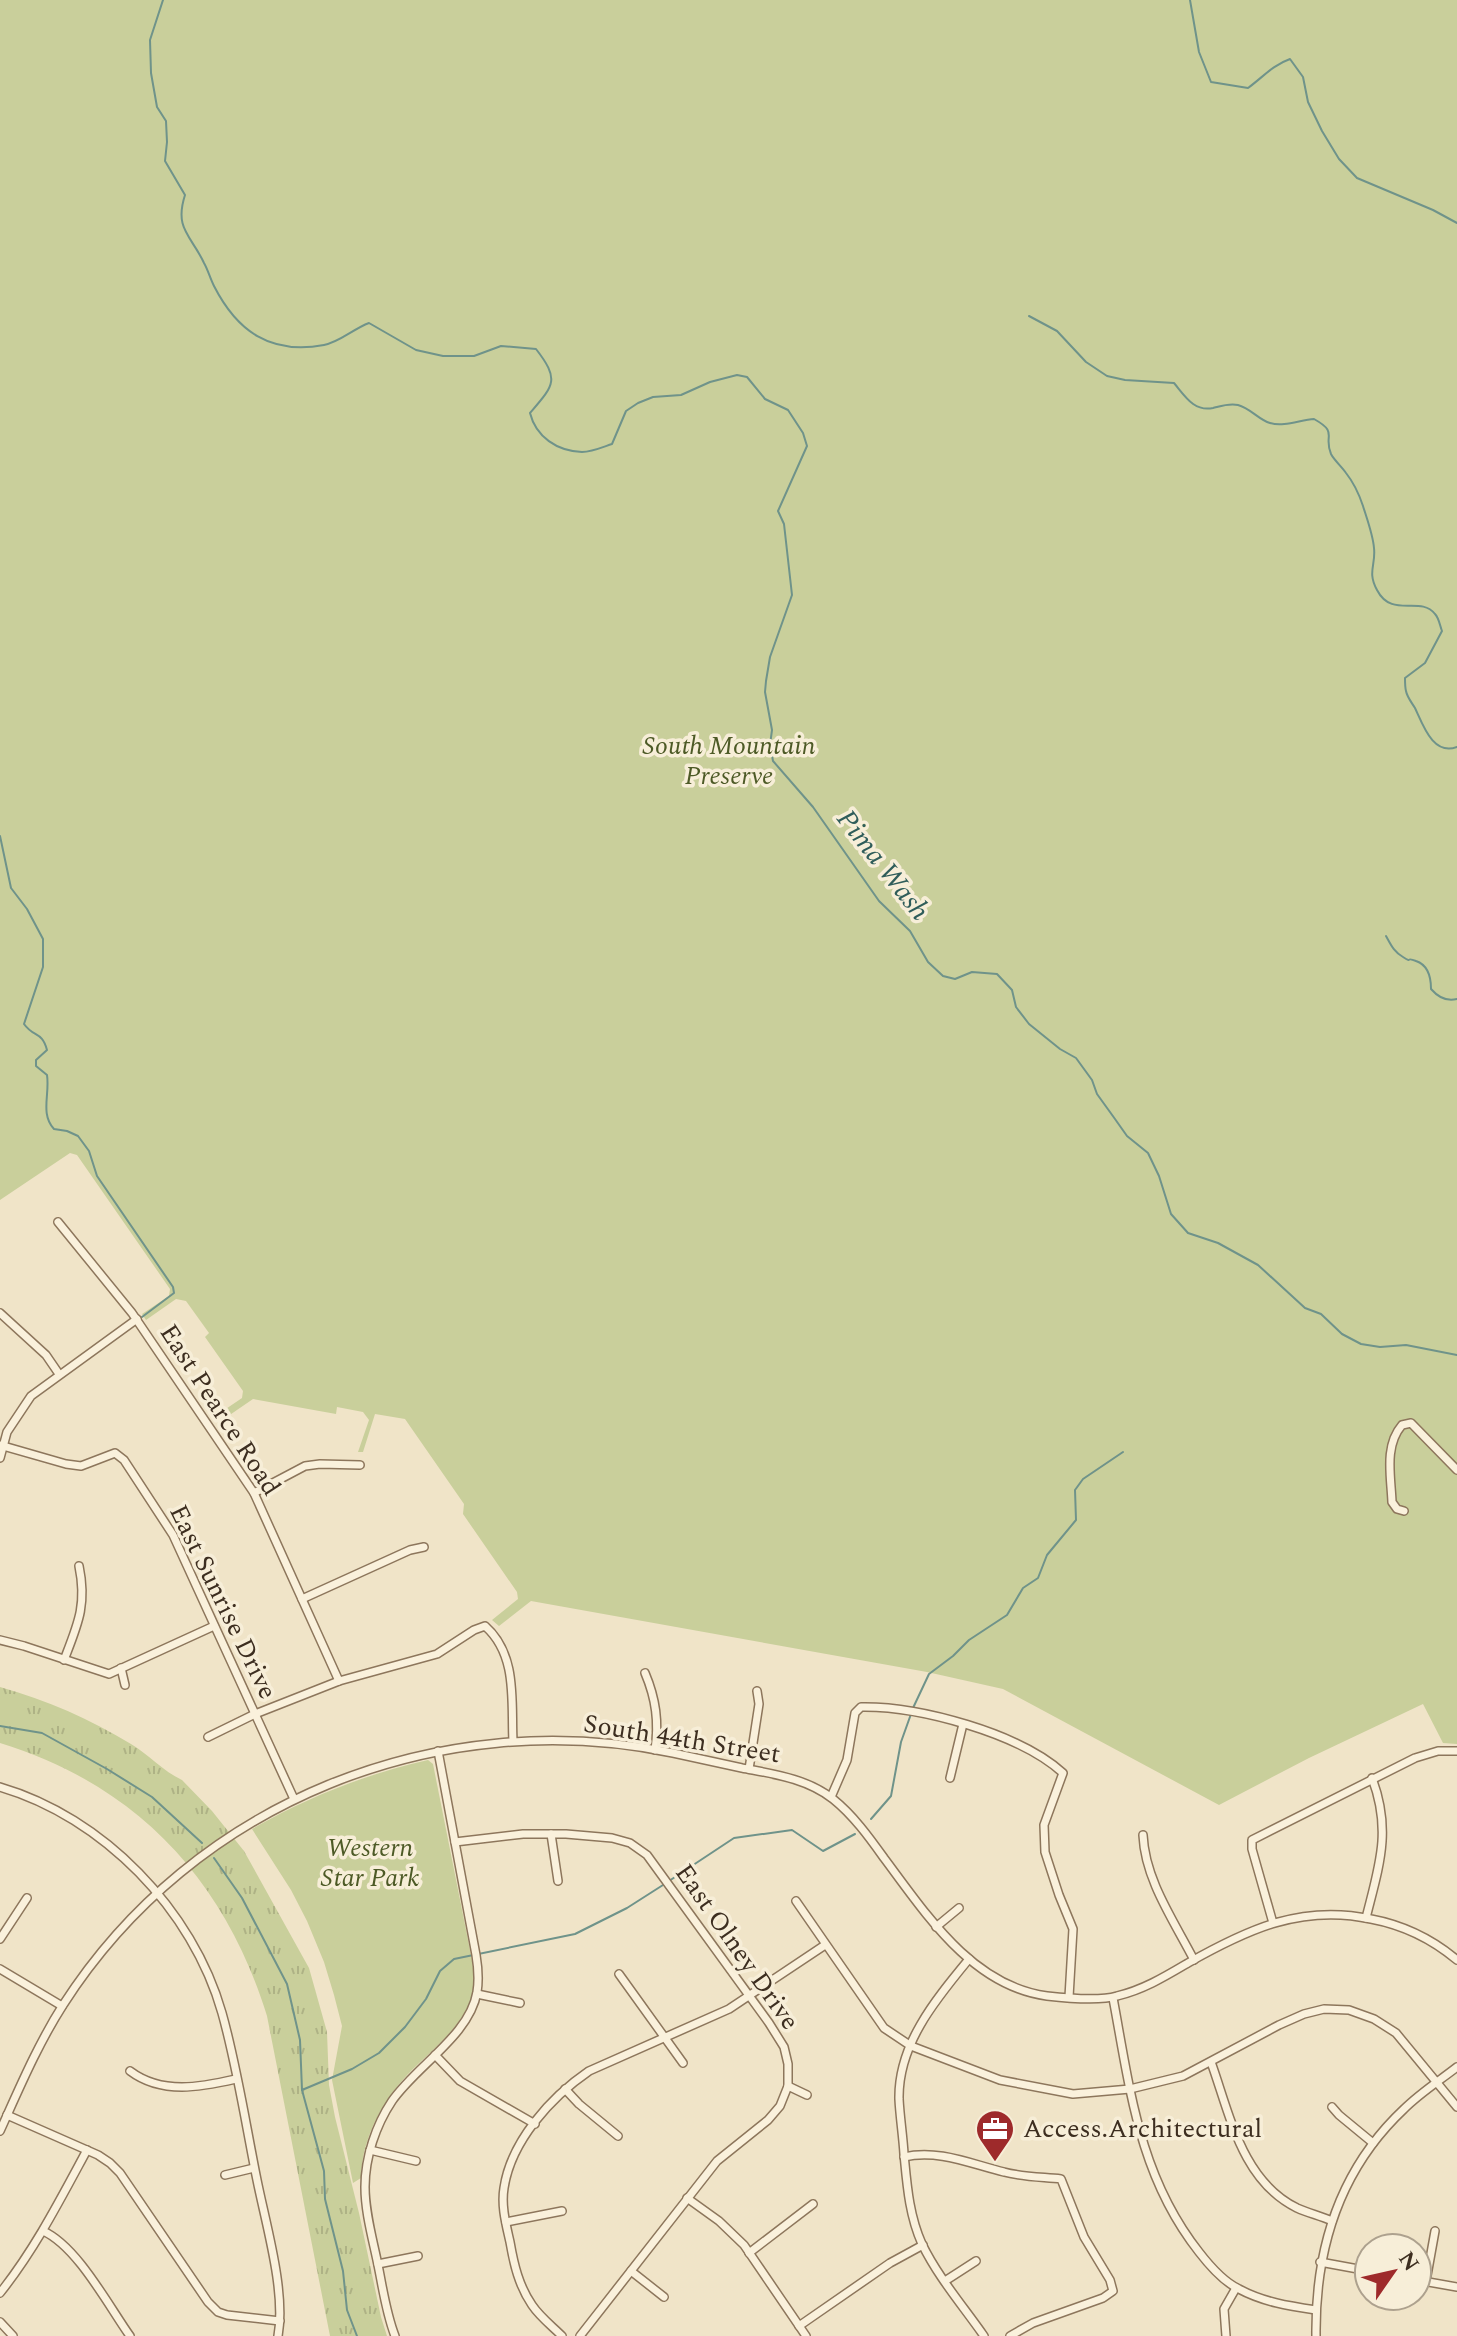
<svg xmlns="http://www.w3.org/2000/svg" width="1457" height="2336" font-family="Spectral,serif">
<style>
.grass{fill:url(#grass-tufts)}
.park{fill:#c9cf9b}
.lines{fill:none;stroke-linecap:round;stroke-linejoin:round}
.stream{stroke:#6f938a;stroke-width:2}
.minor-casing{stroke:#8d765c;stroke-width:10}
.minor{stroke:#faf1dc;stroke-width:7}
.labels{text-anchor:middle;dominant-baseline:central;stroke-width:7;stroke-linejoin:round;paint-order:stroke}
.park-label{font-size:26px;font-style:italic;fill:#4d5a26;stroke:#f7eed8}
.street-label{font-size:26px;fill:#3d2e20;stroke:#f7eed8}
.poi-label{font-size:26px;fill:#3d2e20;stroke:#f7eed8;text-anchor:start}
.water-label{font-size:28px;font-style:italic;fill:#2f5d5a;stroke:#f7eed8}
</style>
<defs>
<pattern id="grass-tufts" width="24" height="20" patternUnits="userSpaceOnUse" patternTransform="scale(2)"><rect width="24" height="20" fill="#c9cf9b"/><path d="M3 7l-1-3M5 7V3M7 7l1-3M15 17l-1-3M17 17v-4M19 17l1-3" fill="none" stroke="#aeb285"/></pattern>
</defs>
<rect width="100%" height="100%" fill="#f0e4c8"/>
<path class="grass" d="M 0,1687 C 47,1700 90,1719 131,1744 C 149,1755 163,1771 182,1780 L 212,1811 L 244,1851 L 309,1968 L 327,2032 L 329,2085 L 335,2117 L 359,2213 L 381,2317 L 387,2336 L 330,2336 L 267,2016 C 225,1880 137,1785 0,1743 Z"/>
<g class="park">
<path d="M 0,0 L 1457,0 L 1457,1744 L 1443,1743 L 1423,1704 L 1309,1758 L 1219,1805 L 1003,1689 L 927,1672 L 531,1601 L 499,1626 L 492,1620 L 518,1599 L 517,1592 L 463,1514 L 464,1504 L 405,1419 L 375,1414 L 363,1452 L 358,1452 L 369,1420 L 363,1412 L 337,1407 L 336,1414 L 253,1399 L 218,1423 L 214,1417 L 242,1398 L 243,1391 L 205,1337 L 209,1333 L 186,1301 L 176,1299 L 146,1320 L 142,1314 L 169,1296 L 170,1289 L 77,1155 L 70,1153 L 0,1200 Z"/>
<path d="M 428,1760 L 433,1764 L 471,1955 C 473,1967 475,1980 473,1992 C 465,2025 435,2047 413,2069 C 384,2098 362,2136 361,2178 L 353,2183 L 332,2080 L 342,2026 L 334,1995 L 324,1962 L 307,1921 L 291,1890 L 252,1829 C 308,1797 366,1774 428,1760 Z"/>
</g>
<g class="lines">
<g class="stream">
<path d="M 163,0 L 150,40 L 151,73 L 157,107 L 166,121 L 167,142 L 165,161 L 185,195 C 174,229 191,235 204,263 C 208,270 210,278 214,286 C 237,331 270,355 324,345 C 340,342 353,329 369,323 L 416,350 L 443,356 L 474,356 L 501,346 L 536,349 C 560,380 554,385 530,413 C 536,437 557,451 582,452 C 592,452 603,447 612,444 L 626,411 L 638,403 L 653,397 L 681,395 L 710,382 L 737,375 L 747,377 L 765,399 L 788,410 L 803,433 L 807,446 L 778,511 L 784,524 L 792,595 L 770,657 L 766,681 L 765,692 L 772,730 L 770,745 L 773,761 L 813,807 L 879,901 L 910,931 L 928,962 L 943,976 L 955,979 L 972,972 L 997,974 L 1012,990 L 1016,1007 L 1029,1024 L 1060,1049 L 1076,1058 L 1092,1080 L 1097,1094 L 1115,1119 L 1127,1136 L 1148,1153 L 1159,1176 L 1171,1214 L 1188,1233 L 1218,1243 L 1258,1265 L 1305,1308 L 1321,1314 L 1342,1334 L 1361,1344 L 1380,1347 L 1406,1345 L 1457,1355"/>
<path d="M 1190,0 L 1199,52 L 1211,82 L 1248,88 C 1263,77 1273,65 1290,59 L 1303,77 L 1308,102 L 1322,131 L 1339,159 L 1357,178 L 1433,210 L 1457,223"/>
<path d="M 1029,316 L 1057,331 L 1086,362 L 1107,376 L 1125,380 L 1174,383 C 1185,396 1194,412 1213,408 C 1221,406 1229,403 1238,405 C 1250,408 1259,420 1270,423 C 1284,427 1300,420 1314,419 C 1339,433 1323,435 1331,454 C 1334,460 1342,467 1346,473 C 1354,483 1359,494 1363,506 C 1367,519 1373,535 1374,548 C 1376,565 1367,572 1377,590 C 1392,619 1420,595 1435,614 C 1439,618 1440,626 1442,631 L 1425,663 L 1405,678 C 1405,683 1405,687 1406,691 C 1407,697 1412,703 1415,708 C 1423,725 1433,756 1457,747"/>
<path d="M 0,836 L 11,888 L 27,909 L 43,939 L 43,967 L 24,1024 C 34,1038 42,1031 47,1050 L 36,1060 L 36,1066 L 47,1075 C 50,1094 40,1114 54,1129 L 67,1131 L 78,1136 L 89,1151 L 97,1176 L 173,1287 L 174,1293 L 142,1317"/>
<path d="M 1386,936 C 1391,945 1394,952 1403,957 C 1414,964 1404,956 1416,961 C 1428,965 1431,978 1431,989 C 1438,997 1446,1002 1457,999"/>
<path d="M 913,1708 L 929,1674 L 953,1656 L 969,1640 L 1007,1615 L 1023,1588 L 1038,1578 L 1047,1555 L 1076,1520 L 1075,1490 L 1083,1479 L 1123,1452"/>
<path d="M 0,1726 L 42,1733 L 107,1769 L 152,1797 L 202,1843"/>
<path d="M 871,1819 L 891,1796 L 901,1742 L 911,1714"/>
<path d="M 214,1858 L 242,1898 L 287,1984 L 300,2040 L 302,2090 L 324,2171 L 325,2199 L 343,2271 L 347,2310 L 357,2336"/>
<path d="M 669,1881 L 734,1838 L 792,1830 L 823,1851 L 855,1834"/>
<path d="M 302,2090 L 352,2069 L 379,2053 L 405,2027 L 426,1999 L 440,1971 L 454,1959 L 575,1934 L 627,1908 L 663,1885"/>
</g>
<defs>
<g id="minor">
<path d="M 58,1222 L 132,1313 L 254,1493 L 339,1681"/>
<path d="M 0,1313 L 46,1355 L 59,1374"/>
<path d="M 0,1445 L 66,1464 L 81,1466 L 115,1453 L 124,1460 L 173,1535 L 294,1799"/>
<path d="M 0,1458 L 7,1432 L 31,1396 L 137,1319"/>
<path d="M 254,1493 L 305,1466 L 320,1464 L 360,1465"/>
<path d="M 1404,1511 L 1397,1509 L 1392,1502 C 1391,1476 1384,1446 1402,1425 L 1411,1423 L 1457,1470"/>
<path d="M 302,1599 L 410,1550 L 424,1547"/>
<path d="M 0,1640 L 24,1646 L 109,1674 L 214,1626"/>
<path d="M 64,1660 C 78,1624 87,1605 79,1566"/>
<path d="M 121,1668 L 125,1685"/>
<path d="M 645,1673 C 656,1699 659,1722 655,1750"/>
<path d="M 208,1737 L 255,1714 L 339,1681 L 437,1654 L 474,1630 L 485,1626 C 518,1655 511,1702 513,1741"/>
<path d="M 749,1769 L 759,1704 L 757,1691"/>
<path d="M 950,1778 L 963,1724"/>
<path d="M 0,1787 C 103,1817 193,1910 222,2013 C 237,2066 246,2126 257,2180 C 266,2225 286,2292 278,2336"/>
<path d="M 831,1797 L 847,1760 L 855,1713 L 861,1707 C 919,1706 1019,1733 1063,1773 L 1044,1825 L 1045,1852 L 1059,1895 L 1073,1929 L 1069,1997"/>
<path d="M 551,1834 L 558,1881"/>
<path d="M 1143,1835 C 1145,1880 1174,1921 1194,1960"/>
<path d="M 455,1842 L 523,1834 L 566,1834 L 612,1838 L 630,1843 L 647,1855 L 769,2023 L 784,2047 L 788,2064 L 788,2086 L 780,2106 L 768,2120 L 717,2161 L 580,2336"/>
<path d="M 796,1901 L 884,2028 L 911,2046 L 1000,2080 L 1073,2094 L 1130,2089 L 1183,2076 L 1279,2025 L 1304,2014 L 1324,2009 L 1349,2010 L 1374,2019 L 1396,2033 L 1457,2107"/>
<path d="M 1366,1918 C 1379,1866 1392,1831 1372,1778"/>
<path d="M 1273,1923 L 1252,1849 L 1252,1840 L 1415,1758 L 1438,1751 L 1457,1751"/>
<path d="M 936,1927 L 959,1908"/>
<path d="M 0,1939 L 27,1898"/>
<path d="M 969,1959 C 936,1999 898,2044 899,2099 C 900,2118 903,2136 904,2154 C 907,2185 909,2215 922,2244 C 938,2277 963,2306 984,2336"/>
<path d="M 0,1969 L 62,2006"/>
<path d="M 619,1974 L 683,2063"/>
<path d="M 477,1994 L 520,2003"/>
<path d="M 1113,1998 C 1130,2089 1139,2176 1199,2252 C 1209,2265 1224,2282 1239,2289 C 1263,2302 1289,2306 1316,2310"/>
<path d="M 435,2055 L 460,2081 L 535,2124"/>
<path d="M 1211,2062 C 1230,2115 1242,2181 1297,2208 C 1308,2213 1321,2216 1332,2221"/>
<path d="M 130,2071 C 162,2095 201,2087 236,2079"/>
<path d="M 788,2086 L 807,2095"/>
<path d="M 565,2089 L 579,2104 L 618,2136"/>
<path d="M 1332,2107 L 1339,2115 L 1373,2143"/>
<path d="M 7,2115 L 98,2155 L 110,2163 L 120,2173 L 208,2302 L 218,2312 L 227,2315 L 280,2321"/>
<path d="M 0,2131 C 19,2089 38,2044 63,2005 C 193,1802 438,1704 673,1753 C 696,1758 719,1763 742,1768 C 773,1774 806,1778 833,1799 C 853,1815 869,1837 884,1858 C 926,1914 972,1986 1047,1996 C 1065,1998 1100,2001 1117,1996 C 1143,1990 1166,1976 1188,1963 C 1248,1929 1302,1904 1371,1919 C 1403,1925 1432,1939 1457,1960"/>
<path d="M 370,2150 L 416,2161"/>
<path d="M 904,2157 C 938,2149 971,2164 1004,2172 C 1022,2177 1042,2177 1061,2179 L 1084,2237 L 1110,2280 L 1113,2291 L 1103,2298 L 1033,2323 L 1010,2336"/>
<path d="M 225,2175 L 254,2168"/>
<path d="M 687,2198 L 719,2221 L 744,2245 L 806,2336"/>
<path d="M 506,2222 L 562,2211"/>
<path d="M 43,2231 C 77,2246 108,2305 130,2336"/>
<path d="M 749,2253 L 813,2204"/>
<path d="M 1320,2262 L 1369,2271"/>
<path d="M 378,2264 L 418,2256"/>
<path d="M 631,2271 L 664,2297"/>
<path d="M 1417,2280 L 1457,2287"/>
<path d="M 945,2281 L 976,2261"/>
<path d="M 1426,2281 L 1435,2231"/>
<path d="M 0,2293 C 35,2249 60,2200 87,2150"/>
<path d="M 0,2322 L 13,2336"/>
<path d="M 799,2326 L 890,2263 L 923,2245"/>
<path d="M 395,2336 C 386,2313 383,2289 378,2265 C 373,2240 365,2213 365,2187 C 365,2157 376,2125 392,2101 C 416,2066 470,2035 477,1992 C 479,1980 478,1967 476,1955 L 438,1751"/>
<path d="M 562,2336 C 552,2326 540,2317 532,2305 C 519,2286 514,2265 510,2242 C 506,2224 501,2206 504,2188 C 511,2141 551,2097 589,2071 L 729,2009 L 825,1945"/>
<path d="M 1226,2336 L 1224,2309 L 1236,2288"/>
<path d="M 1316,2336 C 1315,2249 1339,2170 1404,2109 C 1420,2093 1439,2081 1457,2067"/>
</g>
</defs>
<use href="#minor" class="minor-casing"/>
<use href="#minor" class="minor"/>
</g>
<defs>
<symbol id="office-pin" viewBox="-11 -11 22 30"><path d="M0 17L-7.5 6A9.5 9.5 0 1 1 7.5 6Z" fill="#9e2a2b" stroke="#f7eed8"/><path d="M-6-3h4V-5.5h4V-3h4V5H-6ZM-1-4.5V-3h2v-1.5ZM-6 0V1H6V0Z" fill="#fff"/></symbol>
</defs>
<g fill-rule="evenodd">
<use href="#office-pin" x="973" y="2107" width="44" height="60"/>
</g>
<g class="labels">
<g class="park-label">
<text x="729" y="746">South Mountain<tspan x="729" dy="30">Preserve</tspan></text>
<text x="370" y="1848">Western<tspan x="370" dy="30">Star Park</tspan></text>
</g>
<g class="street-label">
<text transform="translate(220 1410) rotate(57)">East Pearce Road</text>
<text transform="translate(223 1602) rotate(64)">East Sunrise Drive</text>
<text transform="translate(682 1739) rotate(9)">South 44th Street</text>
<text transform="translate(737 1947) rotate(55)">East Olney Drive</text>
</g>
<g class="poi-label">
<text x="1023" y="2129">Access.Architectural</text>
</g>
<g class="water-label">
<text transform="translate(883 865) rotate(52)">Pima Wash</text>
</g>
</g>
<g transform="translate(1393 2272) rotate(56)"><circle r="38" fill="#f7eed8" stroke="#ada18e" stroke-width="2"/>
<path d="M0-6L14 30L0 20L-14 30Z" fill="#9e2a2b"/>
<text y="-12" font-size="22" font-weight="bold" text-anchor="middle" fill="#3d2e20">N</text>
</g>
</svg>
